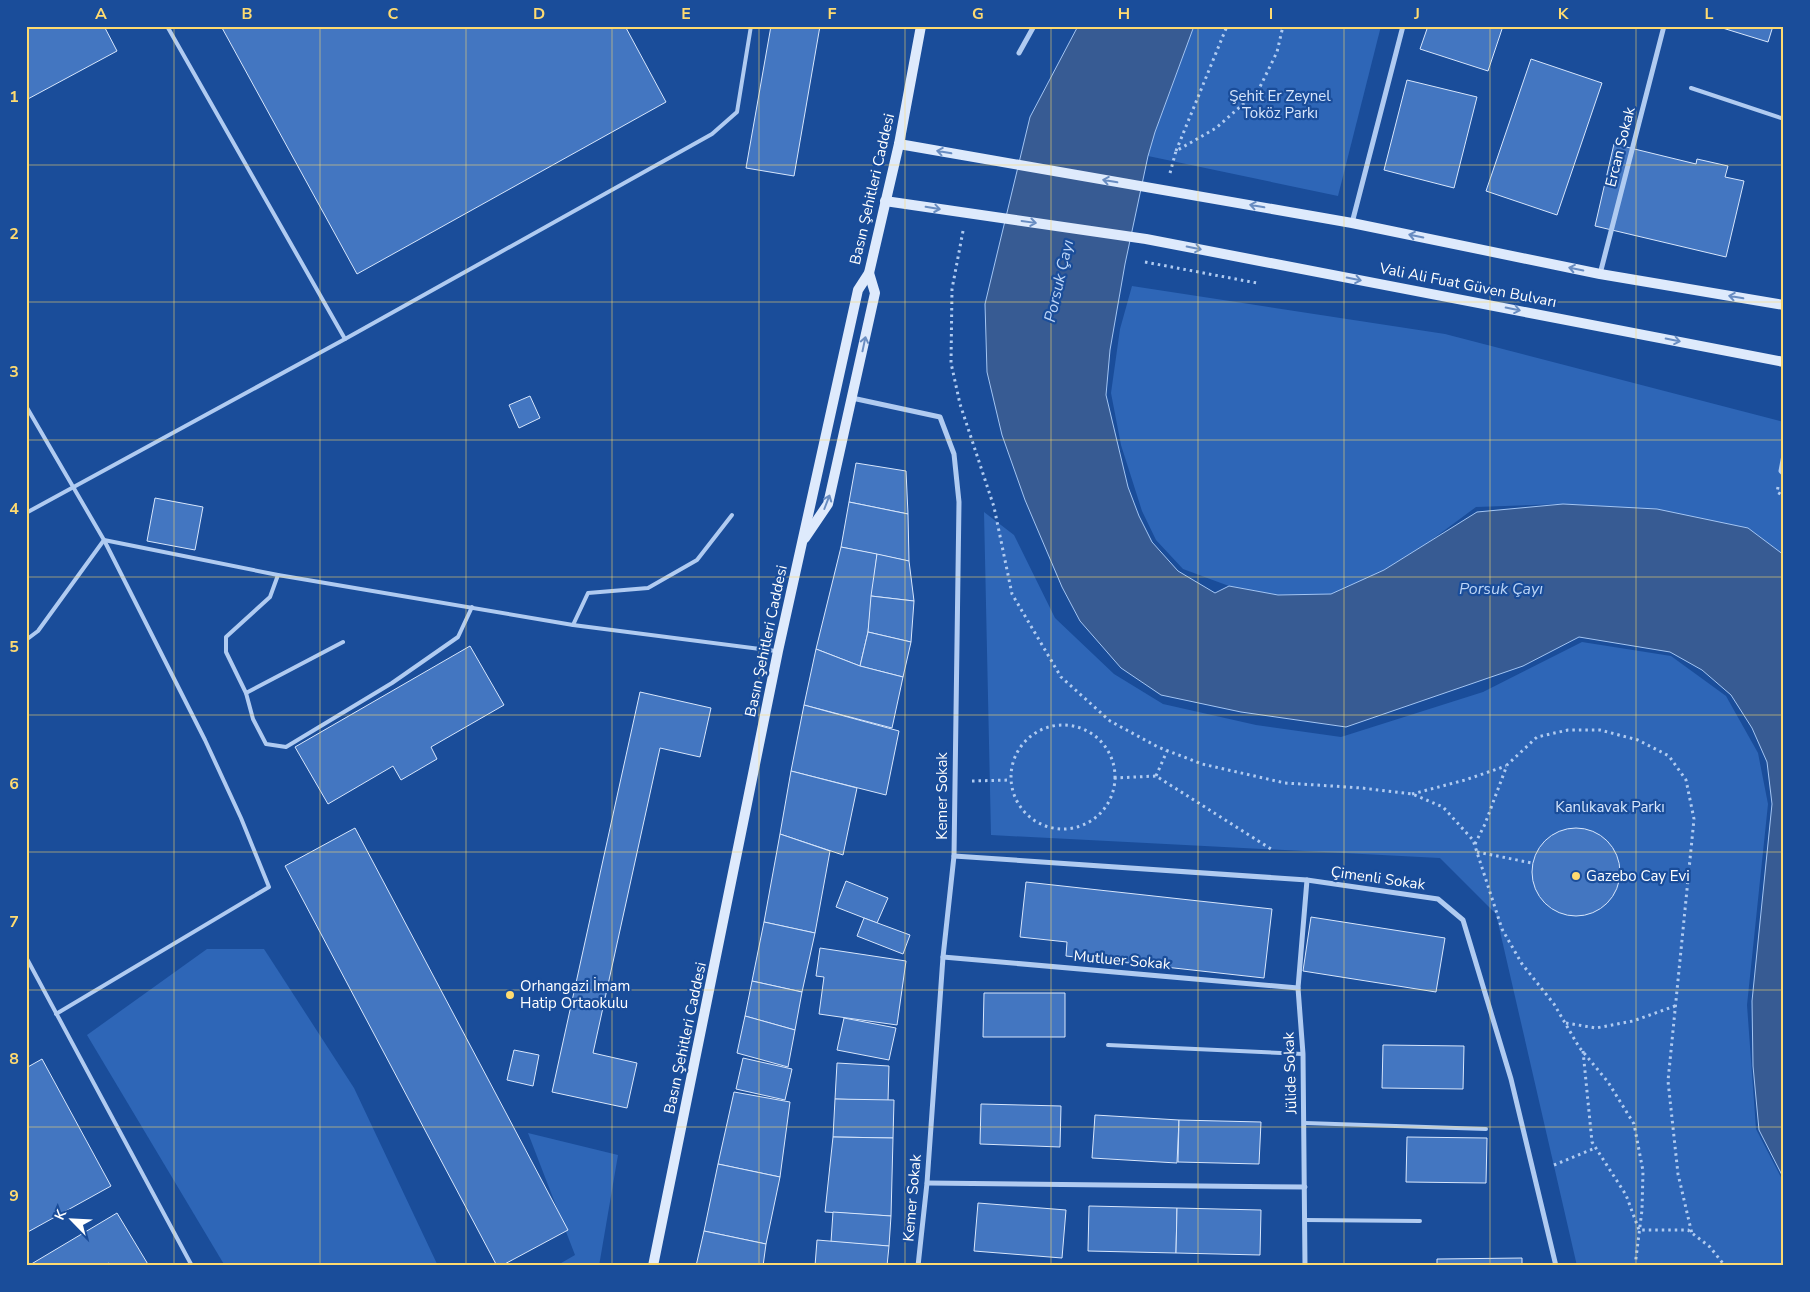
<svg xmlns="http://www.w3.org/2000/svg" width="1810" height="1292" font-family="'Nunito Sans',sans-serif">
<style>
.green{fill:#2e66b7}
.water{fill:#375b93;stroke:#a3c5f3}
.building{fill:#4376c1;stroke:#d7e6fc}
.lines{fill:none;stroke-linecap:round;stroke-linejoin:round}
.path{stroke:#b0cbf1;stroke-width:3;stroke-dasharray:2.5 4;stroke-linecap:butt}
.service{stroke:#b0cbf1;stroke-width:4}
.minor{stroke:#b0cbf1;stroke-width:5}
.secondary{stroke:#deeafc;stroke-width:10}
.oneway{stroke:#688cc1}
.grid{fill:none;stroke:#ffdb70;stroke-width:1;stroke-opacity:0.55}
.poi-dot{fill:#ffdb70;stroke:#1a4d9a;stroke-width:2}
.labels{text-anchor:middle;dominant-baseline:central;stroke-width:4.5;stroke-linejoin:round;paint-order:stroke}
.park-label{font-size:15px;fill:#d7e6fc;stroke:#1a4d9a}
.street-label{font-size:15px;fill:#fff;stroke:#1a4d9a}
.poi-label{font-size:15px;fill:#fff;stroke:#1a4d9a;text-anchor:start}
.water-label{font-size:16px;font-style:italic;fill:#bcd5f7;stroke:#1a4d9a}
.neatline{fill:none;stroke:#ffdb70;stroke-width:2}
.grid-label{font-size:16px;text-anchor:middle;font-weight:bold;fill:#ffdb70}
</style>
<rect width="100%" height="100%" fill="#1a4d9a"/>
<g class="green">
<path d="M 1194,26 L 1381,26 L 1338,196 L 1148,156 L 1155,132 Z"/>
<path d="M 1132,286 L 1445,334 L 1784,422 L 1784,555 L 1747,528 L 1563,504 L 1476,507 L 1426,544 L 1384,570 L 1331,594 L 1278,595 L 1229,586 L 1183,569 L 1156,540 L 1142,511 L 1121,445 L 1111,393 L 1120,329 Z"/>
<path d="M 984,512 L 1014,535 L 1055,618 L 1114,674 L 1163,704 L 1256,725 L 1341,737 L 1483,692 L 1582,642 L 1671,656 L 1726,696 L 1758,753 L 1768,804 L 1747,1005 L 1756,1129 L 1784,1183 L 1784,1266 L 1577,1266 L 1496,914 L 1440,858 L 991,835 Z"/>
<path d="M 207,949 L 264,949 L 354,1088 L 438,1266 L 225,1266 L 87,1035 Z"/>
<path d="M 528,1133 L 618,1155 L 599,1266 L 556,1266 L 575,1255 Z"/>
</g>
<path class="water" d="M 1078,26 L 1194,26 L 1155,132 L 1148,156 L 1125,264 L 1110,350 L 1106,395 L 1128,487 L 1139,516 L 1152,542 L 1178,571 L 1215,593 L 1229,586 L 1278,595 L 1331,594 L 1384,570 L 1477,512 L 1563,504 L 1657,509 L 1748,528 L 1784,555 L 1784,1179 L 1759,1130 L 1753,1066 L 1752,1001 L 1772,804 L 1767,762 L 1752,728 L 1731,695 L 1702,670 L 1670,652 L 1579,637 L 1523,666 L 1346,727 L 1241,712 L 1161,695 L 1121,668 L 1080,621 L 1062,587 L 1025,500 L 1002,435 L 987,372 L 985,304 L 1030,117 Z"/>
<g class="building">
<path d="M 26,26 L 104,26 L 117,51 L 26,100 Z"/>
<path d="M 221,26 L 625,26 L 666,102 L 357,274 Z"/>
<path d="M 771,26 L 820,26 L 794,176 L 746,168 Z"/>
<path d="M 1428,26 L 1503,26 L 1488,71 L 1420,49 Z"/>
<path d="M 1716,26 L 1773,26 L 1768,42 Z"/>
<path d="M 1531,59 L 1602,83 L 1557,215 L 1486,191 Z"/>
<path d="M 1407,80 L 1477,97 L 1454,188 L 1384,170 Z"/>
<path d="M 1614,144 L 1696,164 L 1697,159 L 1728,166 L 1725,177 L 1744,181 L 1726,257 L 1595,226 Z"/>
<path d="M 530,396 L 540,418 L 519,428 L 509,405 Z"/>
<path d="M 856,463 L 906,471 L 908,514 L 849,502 Z"/>
<path d="M 155,498 L 203,507 L 195,550 L 147,541 Z"/>
<path d="M 849,502 L 908,514 L 909,561 L 841,547 Z"/>
<path d="M 841,547 L 877,554 L 868,632 L 860,666 L 816,649 Z"/>
<path d="M 877,554 L 909,561 L 914,601 L 871,596 Z"/>
<path d="M 871,596 L 914,601 L 911,642 L 868,632 Z"/>
<path d="M 868,632 L 911,642 L 903,677 L 860,666 Z"/>
<path d="M 470,646 L 504,705 L 431,747 L 437,759 L 401,780 L 393,766 L 328,804 L 295,747 Z"/>
<path d="M 816,649 L 860,666 L 903,677 L 892,728 L 804,705 Z"/>
<path d="M 640,692 L 711,708 L 700,757 L 660,748 L 593,1053 L 637,1063 L 627,1108 L 552,1092 Z"/>
<path d="M 804,705 L 899,731 L 886,795 L 791,771 Z"/>
<path d="M 791,771 L 857,788 L 843,855 L 780,834 Z"/>
<path d="M 355,828 L 568,1230 L 501,1266 L 497,1266 L 285,866 Z"/>
<circle cx="1576" cy="872" r="44"/>
<path d="M 780,834 L 830,851 L 815,933 L 764,922 Z"/>
<path d="M 846,881 L 888,898 L 877,923 L 836,907 Z"/>
<path d="M 1026,882 L 1272,909 L 1264,978 L 1066,956 L 1067,942 L 1020,937 Z"/>
<path d="M 1311,917 L 1445,938 L 1436,992 L 1303,971 Z"/>
<path d="M 864,918 L 910,935 L 903,954 L 857,936 Z"/>
<path d="M 764,922 L 815,933 L 802,992 L 752,981 Z"/>
<path d="M 820,948 L 906,961 L 897,1025 L 819,1014 L 824,977 L 816,976 Z"/>
<path d="M 752,981 L 802,992 L 795,1030 L 745,1016 Z"/>
<path d="M 984,993 L 1065,993 L 1065,1037 L 983,1037 Z"/>
<path d="M 745,1016 L 795,1030 L 788,1067 L 737,1053 Z"/>
<path d="M 844,1018 L 896,1028 L 889,1060 L 837,1050 Z"/>
<path d="M 1383,1045 L 1464,1046 L 1463,1089 L 1382,1088 Z"/>
<path d="M 514,1050 L 539,1055 L 533,1086 L 507,1080 Z"/>
<path d="M 743,1058 L 792,1069 L 785,1100 L 736,1089 Z"/>
<path d="M 42,1059 L 111,1186 L 26,1233 L 26,1068 Z"/>
<path d="M 837,1063 L 889,1066 L 888,1101 L 835,1099 Z"/>
<path d="M 734,1092 L 790,1102 L 780,1177 L 718,1164 Z"/>
<path d="M 835,1099 L 894,1100 L 893,1138 L 833,1137 Z"/>
<path d="M 981,1104 L 1061,1106 L 1060,1147 L 980,1144 Z"/>
<path d="M 1095,1115 L 1179,1120 L 1177,1163 L 1092,1158 Z"/>
<path d="M 1179,1120 L 1261,1122 L 1259,1164 L 1178,1162 Z"/>
<path d="M 833,1137 L 893,1138 L 891,1216 L 825,1212 Z"/>
<path d="M 1407,1137 L 1487,1138 L 1486,1183 L 1406,1182 Z"/>
<path d="M 718,1164 L 780,1177 L 766,1244 L 704,1231 Z"/>
<path d="M 978,1203 L 1066,1210 L 1062,1258 L 974,1251 Z"/>
<path d="M 1089,1206 L 1177,1208 L 1176,1253 L 1088,1251 Z"/>
<path d="M 1177,1208 L 1261,1210 L 1260,1255 L 1176,1253 Z"/>
<path d="M 833,1212 L 891,1216 L 889,1246 L 831,1242 Z"/>
<path d="M 117,1213 L 149,1266 L 111,1266 L 109,1263 L 104,1266 L 28,1266 Z"/>
<path d="M 704,1231 L 766,1244 L 763,1266 L 696,1266 Z"/>
<path d="M 817,1240 L 889,1246 L 887,1266 L 815,1266 Z"/>
<path d="M 1522,1258 L 1522,1266 L 1437,1266 L 1437,1259 Z"/>
</g>
<g class="lines">
<g class="path">
<path d="M 1176,151 L 1227,26"/>
<path d="M 1170,173 L 1176,151 L 1216,128 L 1258,91 L 1277,52 L 1283,26"/>
<path d="M 963,231 L 952,289 L 951,363 L 960,404 L 994,507 L 1012,594 L 1061,677 L 1110,721 L 1158,747 L 1202,764 L 1285,783 L 1362,788 L 1412,794 L 1443,807 L 1473,840 L 1502,929 L 1522,964 L 1554,1004 L 1579,1047 L 1608,1082 L 1634,1124 L 1643,1171 L 1642,1210 L 1635,1266"/>
<path d="M 1145,262 L 1257,283"/>
<path d="M 1778,487 L 1777,492 L 1784,496"/>
<circle cx="1063" cy="777" r="52"/>
<path d="M 1156,776 L 1167,751"/>
<path d="M 1114,778 L 1156,776 L 1271,849"/>
<path d="M 972,781 L 1010,780"/>
<path d="M 1412,794 L 1465,780 L 1506,766"/>
<path d="M 1475,844 L 1485,824 L 1507,765 L 1537,737 L 1568,730 L 1600,730 L 1638,740 L 1669,756 L 1686,780 L 1694,819 L 1668,1081 L 1678,1174 L 1692,1234"/>
<path d="M 1477,852 L 1532,863"/>
<path d="M 1566,1023 L 1596,1028 L 1633,1021 L 1675,1006"/>
<path d="M 1583,1051 L 1592,1142 L 1626,1195 L 1639,1230 L 1688,1230 L 1710,1247 L 1725,1266"/>
<path d="M 1554,1165 L 1595,1148"/>
</g>
<g class="service">
<path d="M 167,26 L 345,339"/>
<path d="M 1691,88 L 1784,119"/>
<path d="M 26,406 L 104,540 L 205,740 L 241,818 L 269,887 L 56,1014"/>
<path d="M 26,513 L 345,339 L 712,134 L 737,112 L 751,26"/>
<path d="M 278,575 L 270,597 L 226,637 L 226,652 L 246,693 L 253,719 L 266,744 L 286,747 L 392,683 L 458,637 L 472,607"/>
<path d="M 573,625 L 588,593 L 648,588 L 697,560 L 732,515"/>
<path d="M 26,640 L 38,631 L 104,540 L 278,575 L 573,625 L 776,651"/>
<path d="M 246,693 L 343,642"/>
<path d="M 26,957 L 192,1266"/>
<path d="M 1108,1045 L 1303,1054"/>
<path d="M 1305,1123 L 1486,1129"/>
<path d="M 1305,1220 L 1420,1221"/>
</g>
<g class="minor">
<path d="M 1019,53 L 1034,26"/>
<path d="M 1352,223 L 1403,26"/>
<path d="M 1600,274 L 1664,26"/>
<path d="M 852,398 L 940,417 L 954,454 L 959,502 L 954,856 L 943,957 L 927,1183 L 918,1266"/>
<path d="M 1784,455 L 1781,471 L 1784,474"/>
<path d="M 954,856 L 1307,880 L 1438,899 L 1463,920 L 1511,1079 L 1556,1266"/>
<path d="M 943,957 L 1298,988"/>
<path d="M 927,1183 L 1305,1187"/>
<path d="M 1305,1266 L 1303,1054 L 1298,988 L 1307,880"/>
</g>
<g class="secondary">
<path d="M 899,144 L 1352,223 L 1600,274 L 1784,305"/>
<path d="M 885,201 L 1146,239 L 1784,362"/>
<path d="M 805,538 L 828,504 L 875,293 L 869,273"/>
<path d="M 653,1266 L 778,651 L 858,290 L 869,273 L 899,144 L 921,26"/>
</g>
</g>
<defs><path id="oneway-shaft" d="M-6 0H5M1.5-3L5.5 0L1.5 3" fill="none" stroke-width="1.6" stroke-linecap="round" stroke-linejoin="round" transform="scale(1.25)"/></defs>
<g class="oneway">
<use href="#oneway-shaft" transform="translate(944 152) rotate(-170)"/>
<use href="#oneway-shaft" transform="translate(1110 181) rotate(-170)"/>
<use href="#oneway-shaft" transform="translate(1257 206) rotate(-170)"/>
<use href="#oneway-shaft" transform="translate(933 208) rotate(9)"/>
<use href="#oneway-shaft" transform="translate(1029 222) rotate(8)"/>
<use href="#oneway-shaft" transform="translate(1416 236) rotate(-168)"/>
<use href="#oneway-shaft" transform="translate(1194 248) rotate(11)"/>
<use href="#oneway-shaft" transform="translate(1576 269) rotate(-168)"/>
<use href="#oneway-shaft" transform="translate(1354 279) rotate(11)"/>
<use href="#oneway-shaft" transform="translate(1736 297) rotate(-170)"/>
<use href="#oneway-shaft" transform="translate(1513 309) rotate(11)"/>
<use href="#oneway-shaft" transform="translate(1673 340) rotate(11)"/>
<use href="#oneway-shaft" transform="translate(864 344) rotate(-78)"/>
<use href="#oneway-shaft" transform="translate(827 502) rotate(-69)"/>
</g>
<path class="grid" d="M 174,26 L 174,1266M 320,26 L 320,1266M 466,26 L 466,1266M 612,26 L 612,1266M 759,26 L 759,1266M 905,26 L 905,1266M 1051,26 L 1051,1266M 1198,26 L 1198,1266M 1344,26 L 1344,1266M 1490,26 L 1490,1266M 1636,26 L 1636,1266M 26,165 L 1784,165M 26,302 L 1784,302M 26,440 L 1784,440M 26,577 L 1784,577M 26,715 L 1784,715M 26,852 L 1784,852M 26,990 L 1784,990M 26,1127 L 1784,1127"/>
<g class="poi-dot">
<circle cx="1576" cy="876" r="5"/>
<circle cx="510" cy="995" r="5"/>
</g>
<g class="labels">
<g class="park-label">
<text x="1280" y="96">Şehit Er Zeynel<tspan x="1280" dy="17">Toköz Parkı</tspan></text>
<text x="1610" y="807">Kanlıkavak Parkı</text>
</g>
<g class="street-label">
<text transform="translate(1620 147) rotate(-76)">Ercan Sokak</text>
<text transform="translate(872 189) rotate(-77)">Basın Şehitleri Caddesi</text>
<text transform="translate(1468 285) rotate(11)">Vali Ali Fuat Güven Bulvarı</text>
<text transform="translate(766 641) rotate(-78)">Basın Şehitleri Caddesi</text>
<text transform="translate(942 796) rotate(-90)">Kemer Sokak</text>
<text transform="translate(1378 878) rotate(8)">Çimenli Sokak</text>
<text transform="translate(1122 960) rotate(5)">Mutluer Sokak</text>
<text transform="translate(685 1038) rotate(-78)">Basın Şehitleri Caddesi</text>
<text transform="translate(1290 1073) rotate(-92)">Jülide Sokak</text>
<text transform="translate(912 1198) rotate(-85)">Kemer Sokak</text>
</g>
<g class="poi-label">
<text x="1586" y="876">Gazebo Cay Evi</text>
<text x="520" y="986">Orhangazi İmam<tspan x="520" dy="17">Hatip Ortaokulu</tspan></text>
</g>
<g class="water-label">
<text transform="translate(1059 281) rotate(-77)">Porsuk Çayı</text>
<text x="1501" y="589">Porsuk Çayı</text>
</g>
</g>
<rect width="1810" height="1292" fill="none" stroke="#1a4d9a" stroke-width="55"/>
<g transform="translate(72 1220) rotate(294)" stroke="#1a4d9a" stroke-width="4" paint-order="stroke">
<path d="M0-4L9 19L0 12L-9 19Z" fill="#ffffff"/>
<text y="-8" font-size="14" font-weight="bold" text-anchor="middle" fill="#ffffff">K</text>
</g>
<rect x="28" y="28" width="1754" height="1236" class="neatline"/>
<g class="grid-label">
<text x="101" y="19">A</text>
<text x="247" y="19">B</text>
<text x="393" y="19">C</text>
<text x="539" y="19">D</text>
<text x="686" y="19">E</text>
<text x="832" y="19">F</text>
<text x="978" y="19">G</text>
<text x="1124" y="19">H</text>
<text x="1271" y="19">I</text>
<text x="1417" y="19">J</text>
<text x="1563" y="19">K</text>
<text x="1709" y="19">L</text>
<text x="14" y="102">1</text>
<text x="14" y="239">2</text>
<text x="14" y="377">3</text>
<text x="14" y="514">4</text>
<text x="14" y="652">5</text>
<text x="14" y="789">6</text>
<text x="14" y="927">7</text>
<text x="14" y="1064">8</text>
<text x="14" y="1201">9</text>
</g>
</svg>
